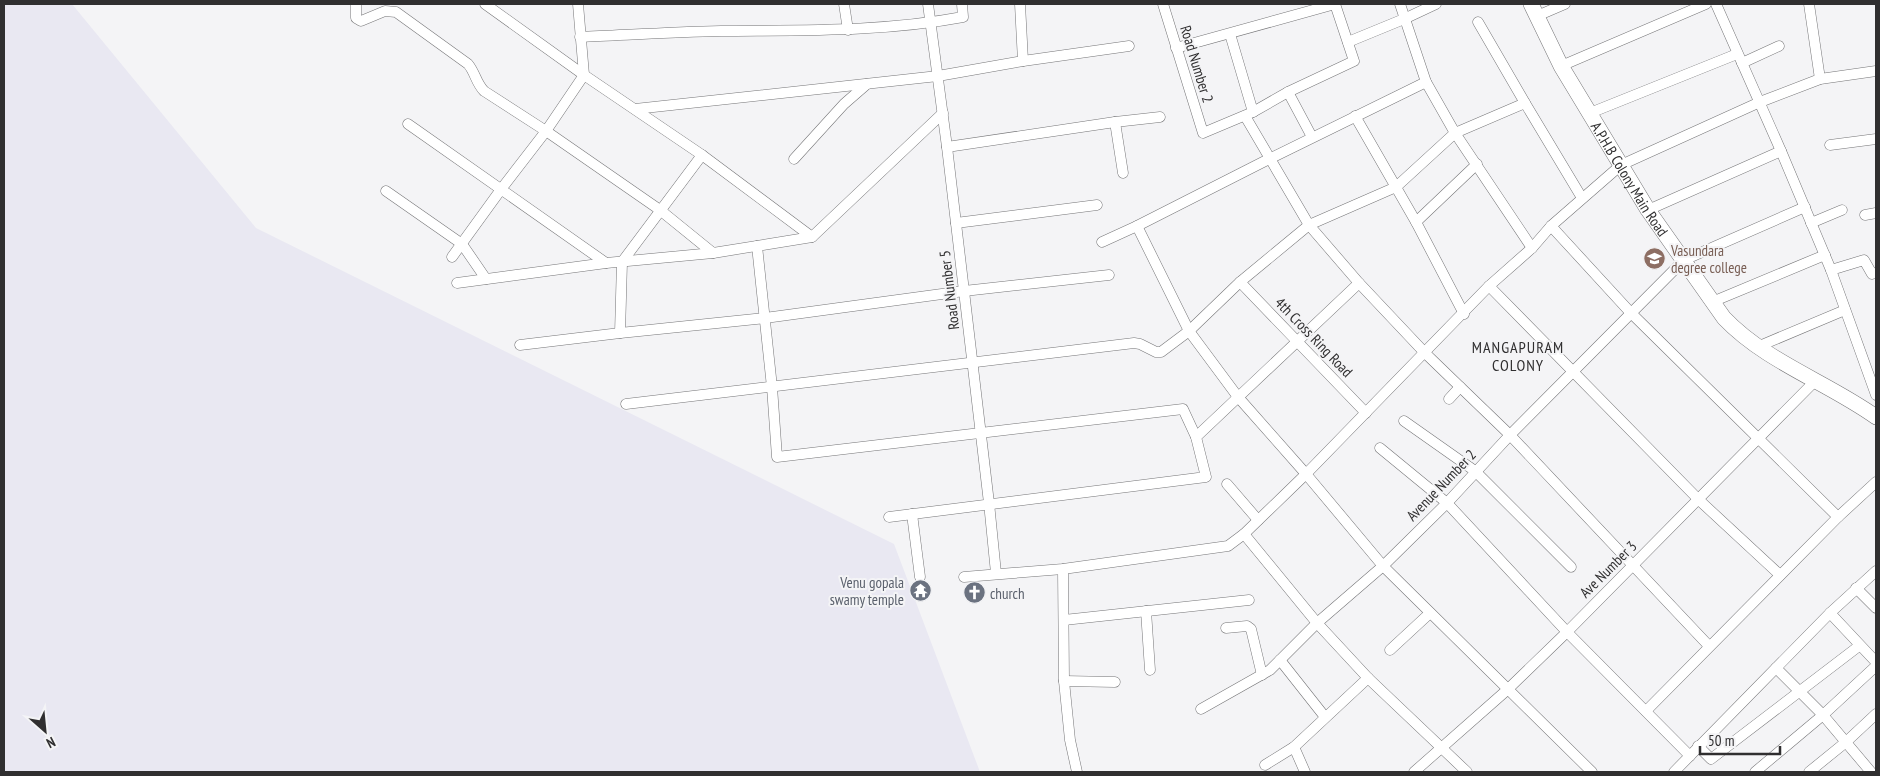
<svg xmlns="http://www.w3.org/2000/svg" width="1880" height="776" font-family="'PT Sans Narrow',sans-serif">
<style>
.built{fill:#e9e8f2}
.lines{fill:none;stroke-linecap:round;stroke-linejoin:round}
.street-casing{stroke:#757577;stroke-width:11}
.secondary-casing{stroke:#757577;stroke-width:16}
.street{stroke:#fff;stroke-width:10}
.secondary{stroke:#fff;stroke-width:15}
.labels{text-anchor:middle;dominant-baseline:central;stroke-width:4;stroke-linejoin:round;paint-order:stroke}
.street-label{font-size:15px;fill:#302f30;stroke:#f4f4f6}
.education-label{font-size:15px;fill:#785e54;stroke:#f4f4f6;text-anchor:start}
.worship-label{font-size:15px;fill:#5b616d;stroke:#f4f4f6;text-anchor:end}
.neighbourhood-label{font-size:16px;letter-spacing:1px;fill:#302f30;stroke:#f4f4f6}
</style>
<rect width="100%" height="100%" fill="#f4f4f6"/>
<path class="built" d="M 4,4 L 72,4 L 256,228 L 894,544 L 980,772 L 4,772 Z"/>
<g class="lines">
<defs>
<g id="street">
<path d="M 356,4 L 356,18 L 361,21 L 385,11 L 396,12 L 468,64 C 475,72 476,83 484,91 L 546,131 L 660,210 L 713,253"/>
<path d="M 485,4 L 584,75 L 702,155 L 812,237"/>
<path d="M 844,4 L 848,30"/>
<path d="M 928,4 L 947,147 L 989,503 L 996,573"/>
<path d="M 1020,4 L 1023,61"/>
<path d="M 1163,4 L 1203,133 L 1253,112 L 1288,92 L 1354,61 L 1335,4"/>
<path d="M 1400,4 L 1426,82 L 1455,133 L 1532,248"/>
<path d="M 1716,4 L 1781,151 L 1831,270 L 1876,395"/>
<path d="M 1809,4 L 1820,79"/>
<path d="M 1537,16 L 1565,4"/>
<path d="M 1478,22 L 1525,103"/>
<path d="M 1230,34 L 1253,112"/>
<path d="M 580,37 C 627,35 674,32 721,31 C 802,30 883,32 963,17 L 962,4"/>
<path d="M 1348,42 L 1404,19 L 1436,4"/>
<path d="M 1176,48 L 1335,4"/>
<path d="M 1742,63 L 1779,46"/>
<path d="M 1561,66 L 1706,4"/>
<path d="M 1288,92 L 1312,137"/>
<path d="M 635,109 L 938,76 L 1023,61 L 1129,46"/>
<path d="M 1590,113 L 1737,54"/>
<path d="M 1245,116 L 1309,225 L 1359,283 L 1425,353 L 1510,435 L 1709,646"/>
<path d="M 1355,116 L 1416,222 L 1464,314"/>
<path d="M 1115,122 L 1123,173"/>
<path d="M 408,124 L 606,263"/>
<path d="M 1830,145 L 1876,139"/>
<path d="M 947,147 L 1115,122 L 1160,117"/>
<path d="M 794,159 L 844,104 L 867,84"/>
<path d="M 386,191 L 462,244 L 486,279"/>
<path d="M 1648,210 L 1781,151"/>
<path d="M 1865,215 L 1876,213"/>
<path d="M 1416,222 L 1477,164"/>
<path d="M 956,223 L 1097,205"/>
<path d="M 1811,223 L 1842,210"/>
<path d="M 1137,226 L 1189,331 L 1238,397 L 1306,474 L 1383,566 L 1592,772"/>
<path d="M 1551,226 L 1630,312 L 1838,517"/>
<path d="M 1102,242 L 1137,226 L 1269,159 L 1426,82"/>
<path d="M 757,246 L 772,387 L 777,457 L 1183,409 L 1196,437"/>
<path d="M 452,257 L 502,188 L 546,131 L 584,75 L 578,4"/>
<path d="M 1831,270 L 1864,260 L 1872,274 L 1876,273"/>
<path d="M 1240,282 L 1366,413"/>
<path d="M 457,283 L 606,263 L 713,253 L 812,237 L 943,113"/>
<path d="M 1489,286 L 1699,500 L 1780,575"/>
<path d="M 1712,302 L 1825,255"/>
<path d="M 620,333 L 622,262 L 702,155"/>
<path d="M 520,345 L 620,333 L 765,318 L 964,291 L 1109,275"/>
<path d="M 1757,347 L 1845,310"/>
<path d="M 1449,399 L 1460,387"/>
<path d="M 626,404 L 1134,343 L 1140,344 L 1156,352 L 1161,352 L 1189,331 L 1240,282 L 1309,225 L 1396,187 L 1455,133 L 1525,103 L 1582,198"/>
<path d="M 1404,421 L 1475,471 L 1571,567"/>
<path d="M 1380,448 L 1447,503 L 1567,632 L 1690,756"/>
<path d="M 1227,484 L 1258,520"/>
<path d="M 912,514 L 920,577"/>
<path d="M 889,517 L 1206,477 L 1196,437 L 1359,283"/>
<path d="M 1244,534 L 1317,623 L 1368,678 L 1467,772"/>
<path d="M 1063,569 L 1064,681 L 1070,740 L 1077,772"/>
<path d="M 964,577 L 1063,569 L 1228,546 L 1244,534 L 1306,474 L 1489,286 L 1532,248 L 1551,226 L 1621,165 L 1760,102 L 1820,79 L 1876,71"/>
<path d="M 1856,588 L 1876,608"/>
<path d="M 1146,611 L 1150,670"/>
<path d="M 1830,613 L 1876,662"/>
<path d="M 1064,620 L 1249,600"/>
<path d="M 1226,628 L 1247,626 L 1251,629 L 1262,675"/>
<path d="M 1390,650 L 1430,613"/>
<path d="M 1280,660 L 1325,717"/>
<path d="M 1776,668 L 1823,715 L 1871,772"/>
<path d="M 1064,681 L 1115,682"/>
<path d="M 1201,709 L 1270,670 L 1317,623 L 1383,566 L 1447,503 L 1510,435 L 1684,260 L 1805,207"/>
<path d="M 1646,711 L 1838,517 L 1876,482"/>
<path d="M 1698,746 L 1711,759 L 1859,646"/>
<path d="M 1294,747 L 1305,772"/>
<path d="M 1265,765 L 1294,747 L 1368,678"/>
<path d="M 1414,772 L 1507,690 L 1567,632 L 1816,380"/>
<path d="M 1674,772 L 1830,613 L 1876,571"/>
<path d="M 1755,772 L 1823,715 L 1876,666"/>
<path d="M 1809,772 L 1846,742 L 1876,714"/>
</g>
<g id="secondary">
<path id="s1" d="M 1531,4 L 1561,66 L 1648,210 L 1724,318 C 1766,362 1827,382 1876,417"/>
</g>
</defs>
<use href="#street" class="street-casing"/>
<use href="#secondary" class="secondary-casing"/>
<use href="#street" class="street"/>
<use href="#secondary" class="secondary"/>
</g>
<defs>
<symbol id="university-disc" viewBox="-11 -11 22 22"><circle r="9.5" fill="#8d6e63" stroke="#f4f4f6"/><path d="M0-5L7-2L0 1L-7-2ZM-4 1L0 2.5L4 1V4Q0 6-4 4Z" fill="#fff"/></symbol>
<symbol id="temple-disc" viewBox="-11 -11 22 22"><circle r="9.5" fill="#6b7280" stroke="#f4f4f6"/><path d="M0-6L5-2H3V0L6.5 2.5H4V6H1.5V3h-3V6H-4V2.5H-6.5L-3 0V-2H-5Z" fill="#fff"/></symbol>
<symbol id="church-disc" viewBox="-11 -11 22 22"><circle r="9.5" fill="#6b7280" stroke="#f4f4f6"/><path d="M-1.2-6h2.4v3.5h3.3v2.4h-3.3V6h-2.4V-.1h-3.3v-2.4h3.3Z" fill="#fff"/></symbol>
</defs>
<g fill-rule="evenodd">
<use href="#university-disc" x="1642" y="246" width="25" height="25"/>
<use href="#temple-disc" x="908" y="578" width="25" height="25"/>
<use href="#church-disc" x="962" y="580" width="25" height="25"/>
</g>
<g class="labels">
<g class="street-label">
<text transform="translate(1197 64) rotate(73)">Road Number 2</text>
<text stroke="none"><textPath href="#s1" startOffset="201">A.P.H.B Colony Main Road</textPath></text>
<text transform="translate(949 290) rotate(-97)">Road Number 5</text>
<text transform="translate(1314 337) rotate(46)">4th Cross Ring Road</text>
<text transform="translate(1441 485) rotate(-46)">Avenue Number 2</text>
<text transform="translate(1608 569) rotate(-45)">Ave Number 3</text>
</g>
<g class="education-label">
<text x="1671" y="250">Vasundara<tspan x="1671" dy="17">degree college</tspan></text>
</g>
<g class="worship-label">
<text x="904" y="582">Venu gopala<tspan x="904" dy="17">swamy temple</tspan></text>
<text x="990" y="593" text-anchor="start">church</text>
</g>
<g class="neighbourhood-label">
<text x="1518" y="347">MANGAPURAM<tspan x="1518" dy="18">COLONY</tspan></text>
</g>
</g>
<rect width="1880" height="776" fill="none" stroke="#302f30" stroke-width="10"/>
<g transform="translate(45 731) rotate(153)" stroke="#f4f4f6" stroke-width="4" paint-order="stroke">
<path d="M0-4L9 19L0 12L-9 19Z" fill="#302f30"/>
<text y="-8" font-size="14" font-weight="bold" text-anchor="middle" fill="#302f30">N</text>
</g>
<path d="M1700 746v8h80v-8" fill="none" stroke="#302f30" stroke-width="2.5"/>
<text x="1708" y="746" font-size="15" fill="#302f30" stroke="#f4f4f6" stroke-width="4" paint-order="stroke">50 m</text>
</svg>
